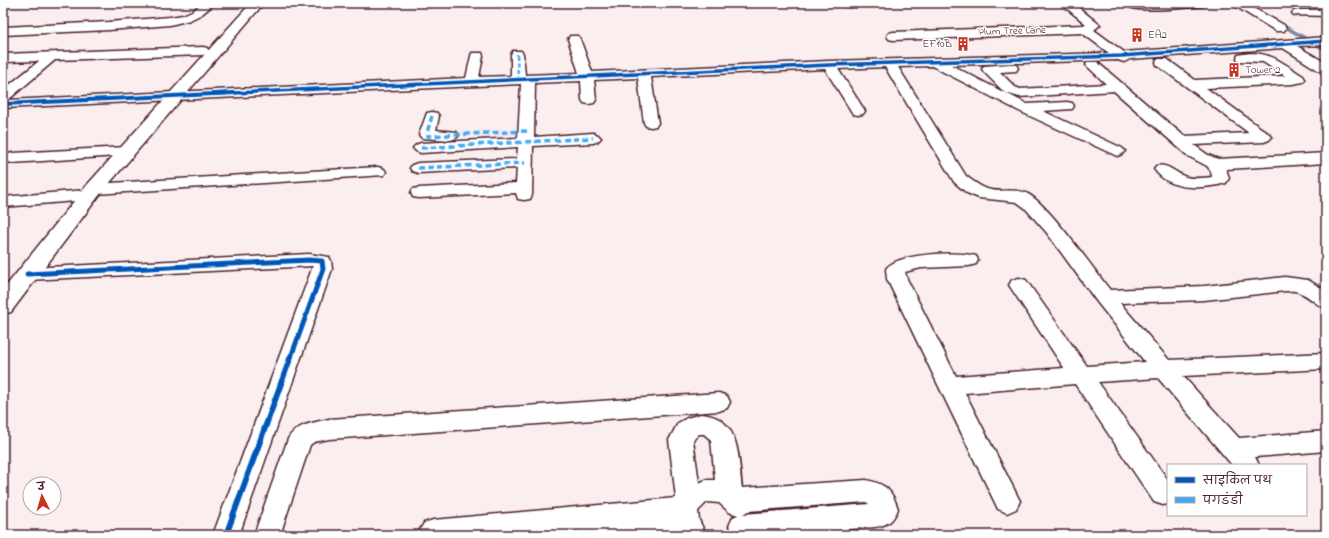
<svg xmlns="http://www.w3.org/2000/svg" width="1329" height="538" font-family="'Indie Flower','Playpen Sans Deva',sans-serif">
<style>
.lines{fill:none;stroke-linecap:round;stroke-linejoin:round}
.stream{stroke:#7886a4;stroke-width:3.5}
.street-casing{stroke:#4a1f2b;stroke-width:3}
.secondary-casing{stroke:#4a1f2b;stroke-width:3}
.street{fill:#fff;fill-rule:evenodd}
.secondary{fill:#fff;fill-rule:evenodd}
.quiet-far1{stroke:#3fa9f5;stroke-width:2.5;stroke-dasharray:5 2.5;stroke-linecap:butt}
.quiet{stroke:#3fa9f5;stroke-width:3.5;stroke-dasharray:6 3.5;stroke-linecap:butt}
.cycleway-far3-casing{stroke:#fff;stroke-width:5}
.cycleway-far2-casing{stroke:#fff;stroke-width:6}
.cycleway-far1-casing{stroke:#fff;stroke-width:8}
.cycleway-casing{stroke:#fff;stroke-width:9}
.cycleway-far3{stroke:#0057b8;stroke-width:3.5}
.cycleway-far2{stroke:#0057b8;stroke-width:4}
.cycleway-far1{stroke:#0057b8;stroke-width:5}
.cycleway{stroke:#0057b8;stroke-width:6}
.labels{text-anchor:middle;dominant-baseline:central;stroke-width:3;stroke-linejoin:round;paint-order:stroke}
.far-street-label{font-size:11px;fill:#4a1f2b;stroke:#fff}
.far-poi-label{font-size:11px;fill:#4a1f2b;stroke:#fff;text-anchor:start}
</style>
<rect width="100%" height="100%" fill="#faeeee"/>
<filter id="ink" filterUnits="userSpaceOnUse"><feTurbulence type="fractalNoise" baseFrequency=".025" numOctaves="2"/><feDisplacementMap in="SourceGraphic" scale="8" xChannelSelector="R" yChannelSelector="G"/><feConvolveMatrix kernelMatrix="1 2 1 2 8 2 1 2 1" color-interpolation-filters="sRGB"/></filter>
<g filter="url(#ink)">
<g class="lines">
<path class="stream" d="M 1280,24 L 1326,50"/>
<defs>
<g id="street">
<path d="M 202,3 L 215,3 L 202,14 L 190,20 L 170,25 L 109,30 L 3,35 L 3,27 L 109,22 L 170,17 L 183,15 L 194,10 Z"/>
<path d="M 839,3 L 859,3 C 855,8 843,8 839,3 Z"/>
<path d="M 1060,3 L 1073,3 L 1100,25 L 1094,30 L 1124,52 L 1326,37 L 1326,45 L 1297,46 L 1326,63 L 1326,73 L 1321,72 L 1283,48 L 1130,59 L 1124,62 L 1118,60 L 951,65 L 1005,93 L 984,72 L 982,69 L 984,66 L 1011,64 L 1016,65 L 1018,68 L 1016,71 L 1000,72 L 1015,87 L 1020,89 L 1106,84 L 1086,65 L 1087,62 L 1097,62 L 1184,136 L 1249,133 L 1157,65 L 1156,62 L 1157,59 L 1167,59 L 1195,80 L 1285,76 L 1263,62 L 1238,61 L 1237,58 L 1238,55 C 1267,48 1281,62 1303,76 L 1305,79 L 1303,82 L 1293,84 L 1206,88 L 1269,134 L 1272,137 L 1269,140 L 1264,142 L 1194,145 L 1208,155 L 1218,159 L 1326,153 L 1326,163 L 1226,169 L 1229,178 L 1226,183 C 1203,189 1170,192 1154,169 L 1156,166 C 1168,163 1175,173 1186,177 C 1194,179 1204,178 1212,177 L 1211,171 L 1207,166 L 1188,156 L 1114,91 L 1019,97 L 1006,93 L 1027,104 L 1067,102 L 1072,103 L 1074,106 L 1072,109 L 1043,111 L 1122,148 L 1125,151 L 1122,154 L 1117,156 L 1019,111 L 932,66 L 898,67 L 966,176 C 973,181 979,186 987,189 C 999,193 1014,188 1026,193 C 1046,201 1094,270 1110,290 L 1204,286 L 1285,277 L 1308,280 L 1326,291 L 1326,308 C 1315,305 1309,295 1298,292 C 1294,290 1289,291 1285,291 L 1204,300 L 1120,303 L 1169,360 L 1326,353 L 1326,369 L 1183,376 L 1239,438 L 1326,431 L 1326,451 L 1255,457 L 1259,465 L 1232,465 L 1158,378 L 1098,382 L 1168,480 L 1168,504 L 1163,505 L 1154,502 L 1075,384 L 965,393 L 1020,501 L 1016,509 L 1007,513 L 998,509 L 887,279 L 886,269 C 896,253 958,251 976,256 L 978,260 L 976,264 L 969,266 L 921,268 L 905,272 L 907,279 L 956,376 L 1064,368 L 1009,285 L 1012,280 L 1019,278 L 1026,280 L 1087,366 L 1145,362 L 1097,302 L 1047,233 L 1025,208 L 1017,202 L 979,198 L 967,193 L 954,182 L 885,67 L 838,69 L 865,111 L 863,114 L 858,115 L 853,114 L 825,69 L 651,77 L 658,123 L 656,126 L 651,127 L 646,126 L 644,123 L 638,78 L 594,80 L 596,100 L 594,103 L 589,104 L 584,103 L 582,100 L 581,81 L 535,83 L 534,137 L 593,133 L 598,135 L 601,138 L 598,141 L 593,143 L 533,146 L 532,195 L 530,199 L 524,200 L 518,199 L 516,193 L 419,198 L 413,197 L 411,193 L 413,189 L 419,188 L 516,183 L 517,168 L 418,173 L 412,171 L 410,168 L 412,165 L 418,163 L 517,159 L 518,147 L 421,153 L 416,151 L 413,148 L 416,145 L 421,143 L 518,138 L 521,84 L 3,108 L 3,90 L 39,61 L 3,62 L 3,54 L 203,47 L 207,48 L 209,51 L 207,54 L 203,55 L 55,60 L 8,100 L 466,78 L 471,56 L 472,53 L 482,53 L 483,56 L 479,77 L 511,76 L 511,54 L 513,51 L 521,51 L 523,54 L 525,75 L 579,73 L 568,39 L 570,36 L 578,36 L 580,39 L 592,72 L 829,61 L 1109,53 L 1082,33 L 893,40 L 889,39 L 887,36 L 889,33 L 893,32 L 1083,25 L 1086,24 Z"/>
<path d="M 1122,3 L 1209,3 L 1203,6 C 1188,7 1131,15 1122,3 Z"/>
<path d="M 1230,3 L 1244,3 L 1284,25 L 1286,28 L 1284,31 L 1276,31 Z"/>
<path d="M 1298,10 L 1326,10 L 1326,16 L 1294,15 L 1292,13 L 1294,11 Z"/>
<path d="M 432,112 L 437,113 L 439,116 L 436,130 L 456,132 L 459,135 L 456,138 L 451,140 L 422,138 L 419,135 L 427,113 Z"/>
<path d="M 127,147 L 133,149 L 135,152 L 133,155 L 12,163 L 6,161 L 4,158 L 6,155 L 12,153 Z"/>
<path d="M 378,167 L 384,169 L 386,172 L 384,175 L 96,194 L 94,199 L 88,200 L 3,207 L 3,197 L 86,190 L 88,185 L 94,184 Z"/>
<path d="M 309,254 L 329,257 L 331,261 L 332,269 L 239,535 L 213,535 L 313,266 L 27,280 L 20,278 L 17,274 L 20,270 L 27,268 Z"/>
<path d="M 719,393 L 727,396 L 730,402 L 727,408 L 719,411 L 329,439 L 314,442 L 310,445 L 280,535 L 254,535 L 288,439 C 296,424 313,423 329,419 Z"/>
<path d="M 701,414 C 741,417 738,458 742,488 L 866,480 C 886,484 892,490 898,509 C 893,521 888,525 875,527 L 779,535 L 734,535 L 729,526 L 733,517 L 738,515 L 729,512 L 719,503 L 707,502 L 698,511 L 699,520 L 706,535 L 579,535 L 581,531 L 533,535 L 417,535 L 424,523 L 433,520 L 676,498 L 669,440 L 678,423 L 687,418 ZM 699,434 L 704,434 L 711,440 L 715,480 L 706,480 L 699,483 L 693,440 ZM 866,502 L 869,504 L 743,514 L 748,511 Z"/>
</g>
<path id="secondary" d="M 251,3 L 264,3 L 101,193 L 11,312 L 3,314 L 3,290 L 87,185 Z"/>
</defs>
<use href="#street" class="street-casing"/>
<use href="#secondary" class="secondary-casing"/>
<use href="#street" class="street"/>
<use href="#secondary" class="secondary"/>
<path class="quiet-far1" d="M 517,54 L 518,79"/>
<g class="quiet">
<path d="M 432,116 L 427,133 L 428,136 L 527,131"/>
<path d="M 421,148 L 593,138"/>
<path d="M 418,168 L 525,163"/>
</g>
<defs>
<path id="cycleway-far3" d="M 214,94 L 829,65 L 1121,56 L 1326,41"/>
<path id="cycleway-far2" d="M 3,104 L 235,93"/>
<path id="cycleway-far1" d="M 27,274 L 309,260 L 322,261 L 323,269 L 291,357"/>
<path id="cycleway" d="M 226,535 L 291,356"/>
</defs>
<use href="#cycleway-far3" class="cycleway-far3-casing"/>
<use href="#cycleway-far2" class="cycleway-far2-casing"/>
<use href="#cycleway-far1" class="cycleway-far1-casing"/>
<use href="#cycleway" class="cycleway-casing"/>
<use href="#cycleway-far3" class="cycleway-far3"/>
<use href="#cycleway-far2" class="cycleway-far2"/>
<use href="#cycleway-far1" class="cycleway-far1"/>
<use href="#cycleway" class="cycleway"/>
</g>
</g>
<defs>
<symbol id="building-bare" viewBox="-9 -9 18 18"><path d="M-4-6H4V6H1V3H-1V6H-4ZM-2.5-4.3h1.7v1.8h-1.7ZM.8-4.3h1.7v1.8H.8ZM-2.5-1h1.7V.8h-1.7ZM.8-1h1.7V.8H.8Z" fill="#c8321e" stroke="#fff" stroke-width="2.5" paint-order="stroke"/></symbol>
</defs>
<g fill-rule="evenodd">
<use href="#building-bare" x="1127" y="25" width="20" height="20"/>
<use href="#building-bare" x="953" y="34" width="20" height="20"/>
<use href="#building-bare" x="1224" y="60" width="20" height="20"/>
</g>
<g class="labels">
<g class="far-street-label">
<text transform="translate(1012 31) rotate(-2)">Plum Tree Lane</text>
</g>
<g class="far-poi-label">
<text x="1148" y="35">EA2</text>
<text x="952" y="44" text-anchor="end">EF10B</text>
<text x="1245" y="70">Tower 2</text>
</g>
</g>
<rect width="1329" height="538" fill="none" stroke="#fff" stroke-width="16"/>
<rect x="8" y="8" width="1313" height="522" fill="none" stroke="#4a1f2b" stroke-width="1.5" filter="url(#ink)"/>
<rect x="1167" y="464" width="140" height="52" fill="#ffffff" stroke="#b7a5aa"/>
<rect x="1175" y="477" width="20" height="6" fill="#0057b8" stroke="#b7a5aa"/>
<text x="1203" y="484" font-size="12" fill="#4a1f2b">साइकिल पथ</text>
<rect x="1175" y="497" width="20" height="6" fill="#3fa9f5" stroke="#b7a5aa"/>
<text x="1203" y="504" font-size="12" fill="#4a1f2b">पगडंडी</text>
<g transform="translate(42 496) rotate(355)"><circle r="19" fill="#ffffff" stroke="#b7a5aa"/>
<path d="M0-3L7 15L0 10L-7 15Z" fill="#c8321e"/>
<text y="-6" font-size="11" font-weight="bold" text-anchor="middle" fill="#4a1f2b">उ</text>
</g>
</svg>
